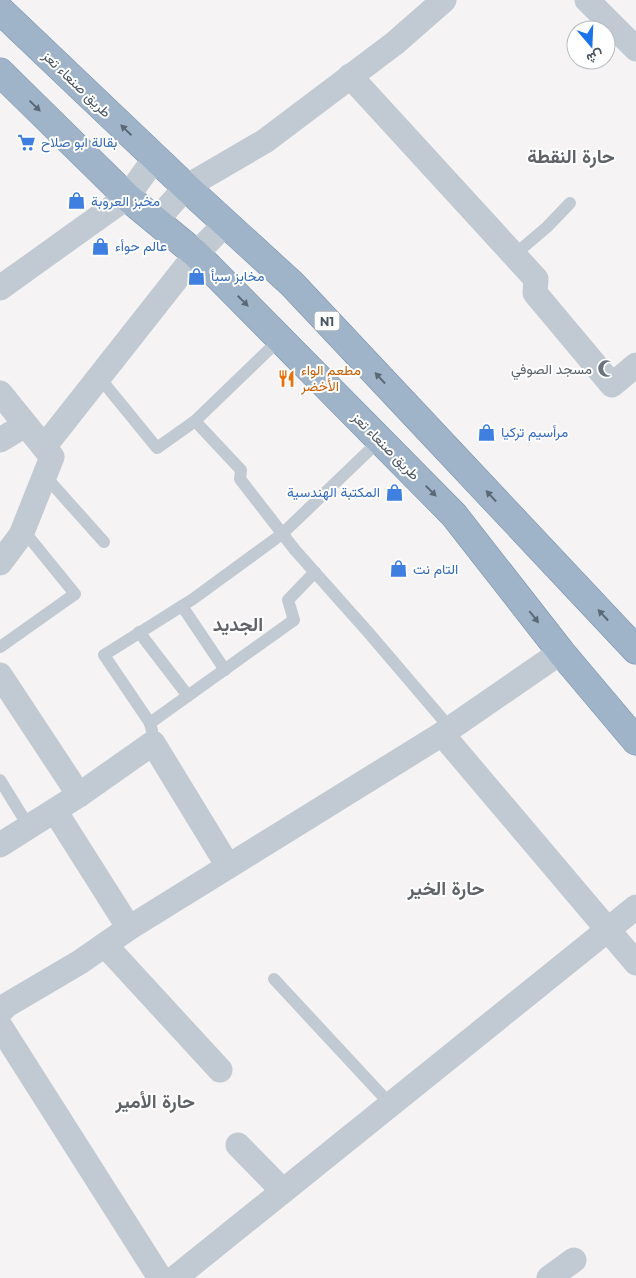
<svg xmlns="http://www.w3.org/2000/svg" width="636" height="1278" font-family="Montserrat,Vazirmatn,sans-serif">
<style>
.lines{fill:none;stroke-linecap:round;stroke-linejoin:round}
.trunk-casing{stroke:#7690ad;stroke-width:29}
.service{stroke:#c1cad2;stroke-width:12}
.minor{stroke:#c1cad2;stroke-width:25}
.trunk{stroke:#9fb4c9;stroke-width:28}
.oneway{fill:#5b6976}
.labels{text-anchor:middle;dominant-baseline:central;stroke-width:4;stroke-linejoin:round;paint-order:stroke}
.shield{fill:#fff;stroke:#808990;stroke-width:1}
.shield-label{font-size:12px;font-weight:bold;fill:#4a5661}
.street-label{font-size:14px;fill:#4a5661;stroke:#fff}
.shop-label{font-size:14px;fill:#366cbe;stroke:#fff;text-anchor:start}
.worship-label{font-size:14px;fill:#5b616d;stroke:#fff;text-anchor:end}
.food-label{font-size:14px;fill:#c56008;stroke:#fff;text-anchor:start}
.district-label{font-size:19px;font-weight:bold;fill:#5f6368;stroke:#fff}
</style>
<rect width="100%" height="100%" fill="#f5f3f3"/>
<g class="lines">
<defs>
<g id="trunk">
<path d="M 0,10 L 186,187 L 292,284 L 636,650"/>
<path d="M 0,72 L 127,197 L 196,254 L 454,515 L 561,652 L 636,741"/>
</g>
</defs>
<use href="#trunk" class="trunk-casing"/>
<g class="service">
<path d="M 514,255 L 547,227 L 570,203"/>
<path d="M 99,377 L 157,448 L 195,421 L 280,339"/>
<path d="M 195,421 L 241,470 L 240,479 L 295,550 L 368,632 L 450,728"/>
<path d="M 45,476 L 104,542"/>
<path d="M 182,606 L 225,670"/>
<path d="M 139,632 L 188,696"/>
<path d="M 0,647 L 75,594 L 23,530"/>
<path d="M 150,723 L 104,655 L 193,599 L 282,534 L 380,440"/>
<path d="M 152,731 L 150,723 L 294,620 L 288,600 L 315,572"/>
<path d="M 0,780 L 29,827"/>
<path d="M 274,979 L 391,1105"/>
</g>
<g class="minor">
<path d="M 587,0 L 636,49"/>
<path d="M 350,76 L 536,279 L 535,293 L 612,385 L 636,365"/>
<path d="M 156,221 L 186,187 L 265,141 L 395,43 L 444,0"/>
<path d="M 0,288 L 127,197 L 155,158"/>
<path d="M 0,393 L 52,457 L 21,535 L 0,563"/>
<path d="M 0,440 L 25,425"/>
<path d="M 44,447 L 196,254 L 226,223"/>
<path d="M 0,675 L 79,795"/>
<path d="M 442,734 L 636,963"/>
<path d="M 55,811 L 129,928"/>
<path d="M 0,845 L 79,795 L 153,743 L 228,866"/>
<path d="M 105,945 L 220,1070"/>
<path d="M 0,1012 L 7,1005 L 80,962 L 129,928 L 442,734 L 561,652"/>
<path d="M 0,1026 L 160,1278"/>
<path d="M 238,1145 L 283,1191"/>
<path d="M 175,1278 L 636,907"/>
<path d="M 549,1278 L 574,1260"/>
</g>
<use href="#trunk" class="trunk"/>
</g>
<defs><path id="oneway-solid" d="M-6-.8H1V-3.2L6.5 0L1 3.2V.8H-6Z" transform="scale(1.25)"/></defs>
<g class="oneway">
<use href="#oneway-solid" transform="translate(35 106) rotate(44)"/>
<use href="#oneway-solid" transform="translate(126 130) rotate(-136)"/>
<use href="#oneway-solid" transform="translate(243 301) rotate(45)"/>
<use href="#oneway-solid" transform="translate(380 378) rotate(-133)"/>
<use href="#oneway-solid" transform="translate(431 491) rotate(45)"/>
<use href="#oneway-solid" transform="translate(491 496) rotate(-133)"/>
<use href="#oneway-solid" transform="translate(603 615) rotate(-133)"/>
<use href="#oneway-solid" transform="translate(534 617) rotate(52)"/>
</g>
<defs>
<symbol id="supermarket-bare" viewBox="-9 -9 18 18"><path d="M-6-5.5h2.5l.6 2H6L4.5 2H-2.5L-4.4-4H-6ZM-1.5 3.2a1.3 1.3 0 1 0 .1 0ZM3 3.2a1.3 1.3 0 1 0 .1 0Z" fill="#3f7fe0" stroke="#fff" stroke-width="2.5" paint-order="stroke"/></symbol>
<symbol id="shop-bare" viewBox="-9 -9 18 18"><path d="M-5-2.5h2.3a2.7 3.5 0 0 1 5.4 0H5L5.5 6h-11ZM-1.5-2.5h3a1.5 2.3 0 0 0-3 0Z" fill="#3f7fe0" stroke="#fff" stroke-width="2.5" paint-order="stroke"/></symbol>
<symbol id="mosque-bare" viewBox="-9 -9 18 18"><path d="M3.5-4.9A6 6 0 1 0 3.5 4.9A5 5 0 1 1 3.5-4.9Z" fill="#6b7280" stroke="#fff" stroke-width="2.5" paint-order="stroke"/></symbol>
<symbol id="restaurant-bare" viewBox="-9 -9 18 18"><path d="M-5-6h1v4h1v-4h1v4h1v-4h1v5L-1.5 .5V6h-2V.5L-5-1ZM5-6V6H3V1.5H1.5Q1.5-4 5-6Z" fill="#e8710a" stroke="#fff" stroke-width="2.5" paint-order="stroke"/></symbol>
</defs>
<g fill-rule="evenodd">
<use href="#supermarket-bare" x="14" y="130" width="25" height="25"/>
<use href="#shop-bare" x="64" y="188" width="25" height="25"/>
<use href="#shop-bare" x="88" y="234" width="25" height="25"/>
<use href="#shop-bare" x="184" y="264" width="25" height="25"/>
<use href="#mosque-bare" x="594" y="356" width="25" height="25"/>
<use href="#restaurant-bare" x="274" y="366" width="25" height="25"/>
<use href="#shop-bare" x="474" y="420" width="25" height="25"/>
<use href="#shop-bare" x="382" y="480" width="25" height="25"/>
<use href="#shop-bare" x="386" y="556" width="25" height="25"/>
</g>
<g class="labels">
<rect class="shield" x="314.5" y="311.5" width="25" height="19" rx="4"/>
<g class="shield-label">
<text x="327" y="321">N1</text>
</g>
<g class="street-label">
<text transform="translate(77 84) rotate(44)">طريق صنعاء تعز</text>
<text transform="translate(386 446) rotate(45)">طريق صنعاء تعز</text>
</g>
<g class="shop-label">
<text x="41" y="142">بقالة ابو صلاح</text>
<text x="91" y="201">مخبز العروبة</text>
<text x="115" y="246">عالم حوأء</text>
<text x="211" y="276">مخابز سبأ</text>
<text x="501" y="432">مرأسيم تركيا</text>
<text x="380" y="492" text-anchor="end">المكتبة الهندسية</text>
<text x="413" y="569">التام نت</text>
</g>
<g class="worship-label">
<text x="592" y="369">مسجد الصوفي</text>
</g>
<g class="food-label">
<text x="301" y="370">مطعم الواء<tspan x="301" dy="16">الأخضر</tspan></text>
</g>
<g class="district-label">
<text x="571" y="156">حارة النقطة</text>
<text x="238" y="624">الجديد</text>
<text x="446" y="888">حارة الخير</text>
<text x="155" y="1101">حارة الأمير</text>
</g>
</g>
<g transform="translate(591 45) rotate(161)"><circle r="24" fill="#ffffff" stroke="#b7bbc0"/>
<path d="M0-4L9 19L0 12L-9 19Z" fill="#1a73e8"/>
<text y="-8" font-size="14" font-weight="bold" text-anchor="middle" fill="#4a5661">ش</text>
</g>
</svg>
